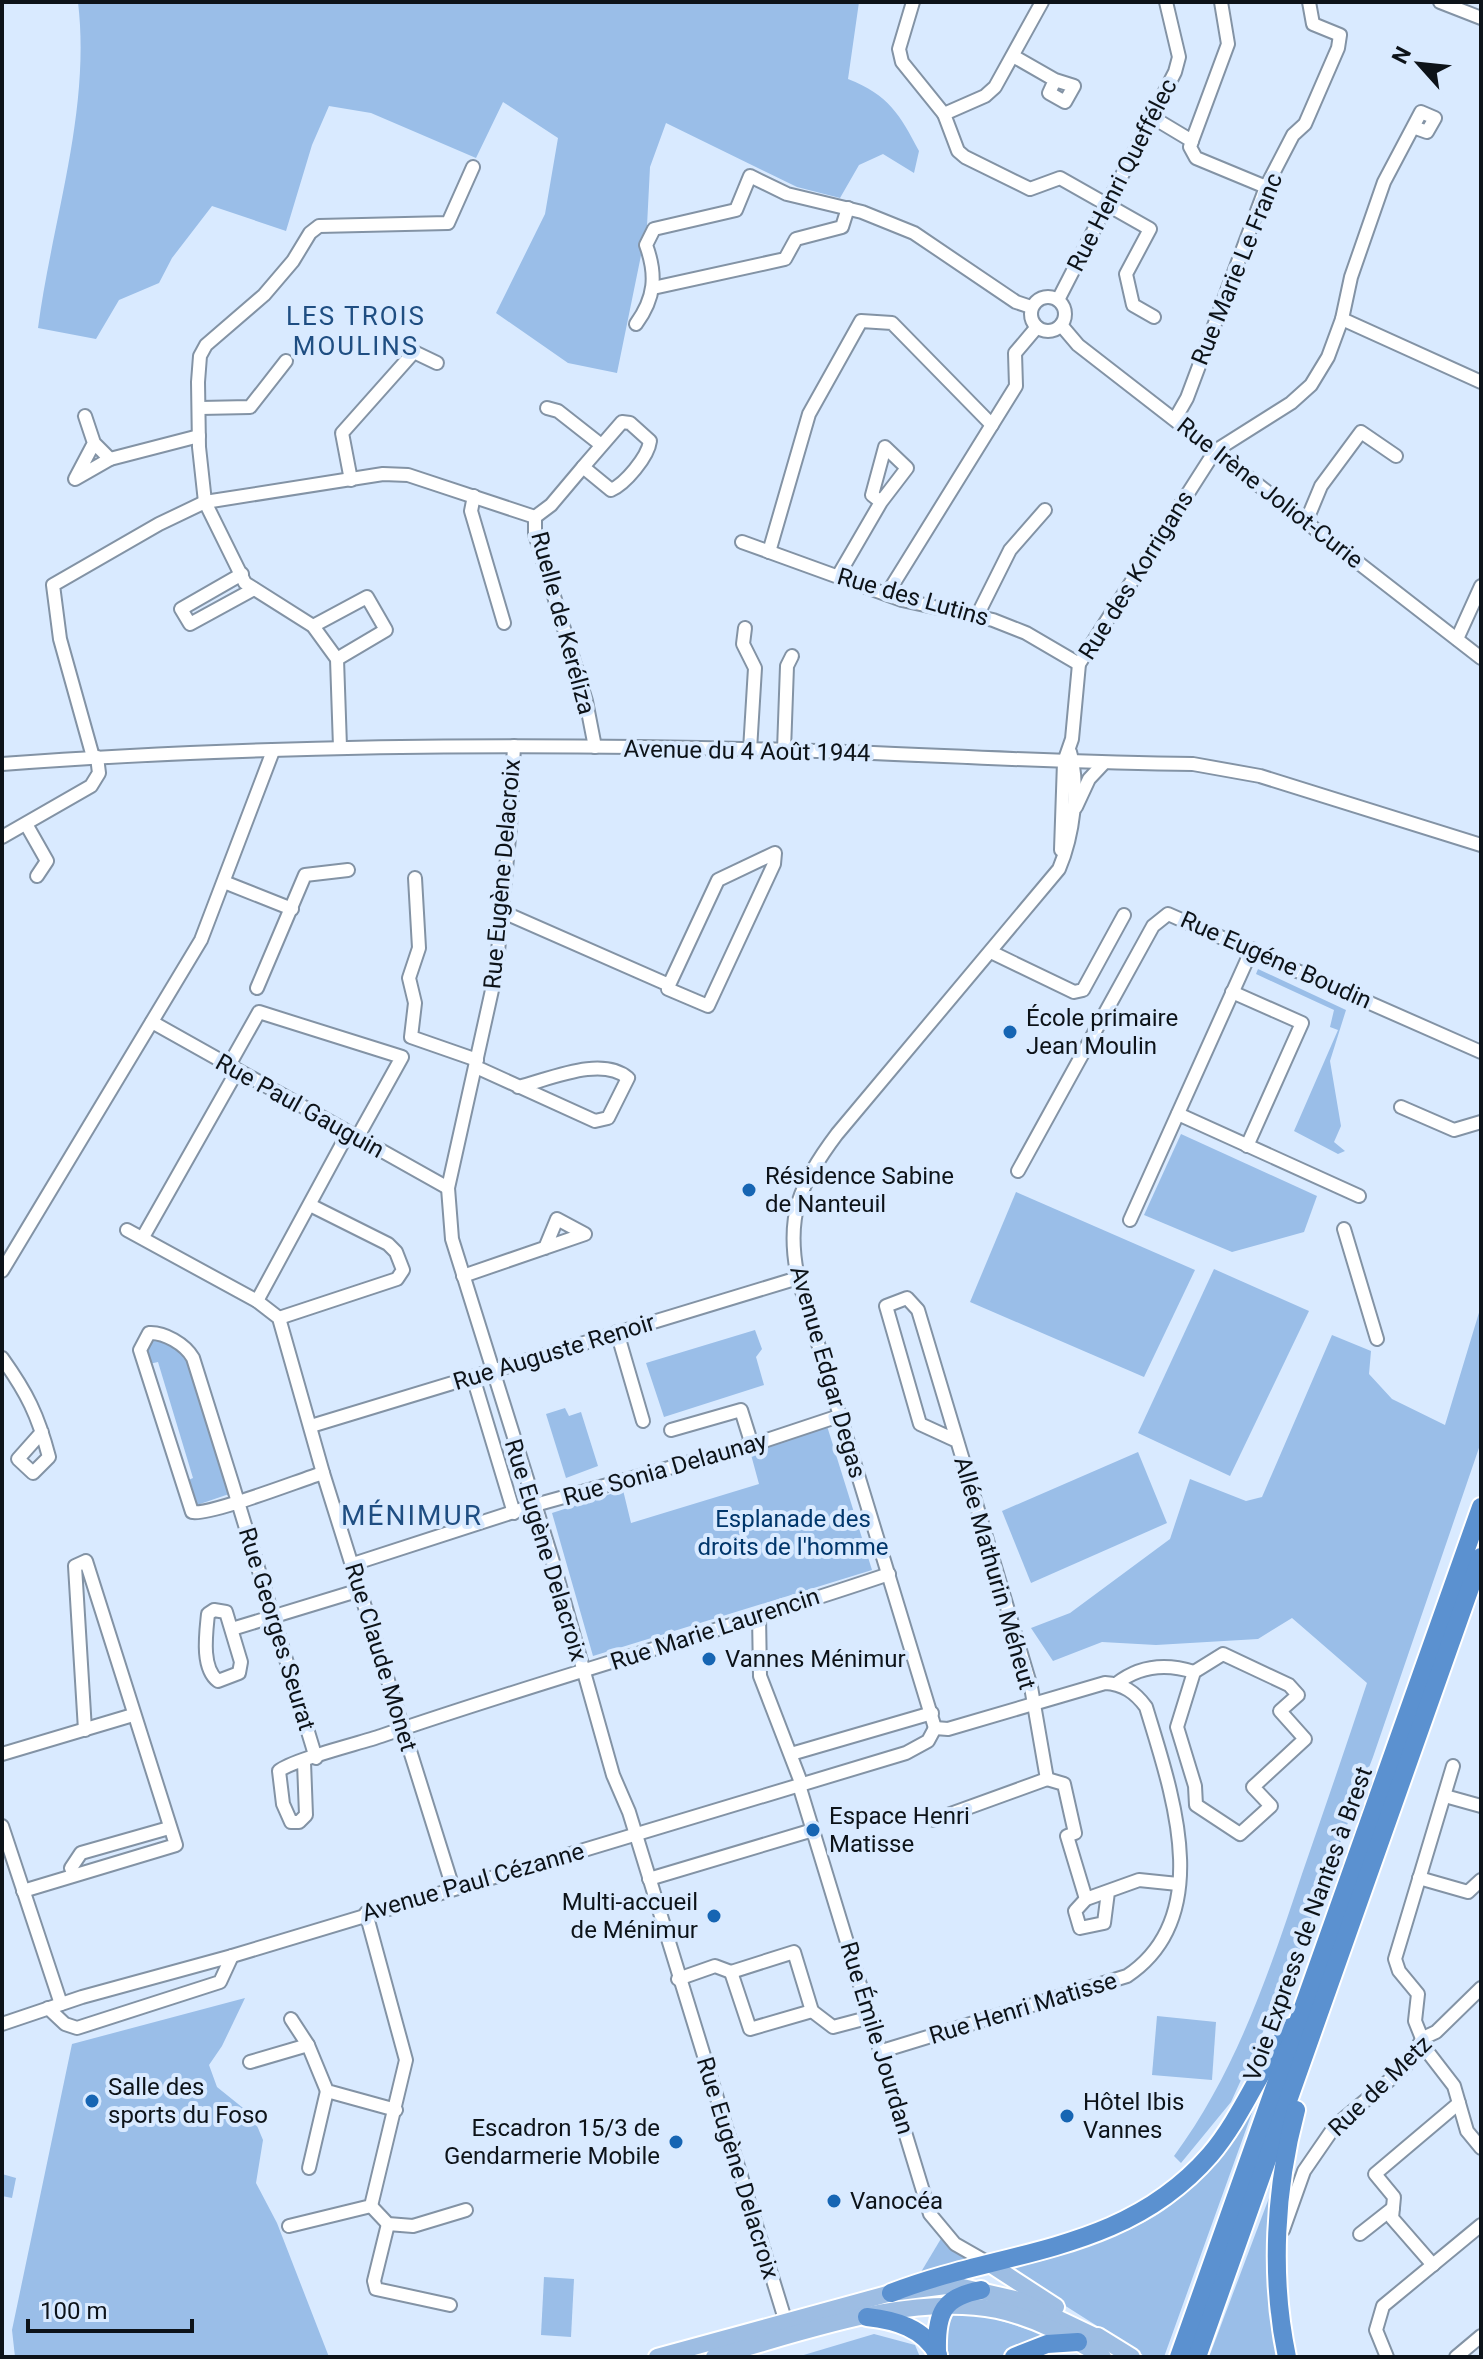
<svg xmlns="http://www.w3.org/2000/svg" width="1483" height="2359" font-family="Roboto,sans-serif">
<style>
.green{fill:#9abee8}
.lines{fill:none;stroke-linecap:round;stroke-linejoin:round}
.minor-casing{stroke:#8393a5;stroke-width:16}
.major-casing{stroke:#fff;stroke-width:20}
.highway-casing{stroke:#fff;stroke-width:22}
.minor{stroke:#fff;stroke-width:12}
.major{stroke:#9dbde3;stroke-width:16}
.highway{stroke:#5b91d0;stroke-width:18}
.poi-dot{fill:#1665b3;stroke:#d9eaff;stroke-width:3}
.labels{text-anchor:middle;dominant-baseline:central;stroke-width:8;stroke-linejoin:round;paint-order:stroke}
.street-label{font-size:24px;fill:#0d1319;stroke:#d9eaff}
.poi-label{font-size:24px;fill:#0d1319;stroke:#d9eaff;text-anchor:start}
.park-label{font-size:24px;fill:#00366b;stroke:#d9eaff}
.neighbourhood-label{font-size:26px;letter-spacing:2px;fill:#1f4e82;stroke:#d9eaff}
.quarter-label{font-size:28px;letter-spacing:2px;fill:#1f4e82;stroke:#d9eaff}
</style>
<rect width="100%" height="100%" fill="#d9eaff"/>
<g class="green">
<path d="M 78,2 L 859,2 L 848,79 C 889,95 900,115 919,151 L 914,173 L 883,154 L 859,165 L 840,198 L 797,187 L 666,123 L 650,167 L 647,226 L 617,373 L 568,363 L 496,313 L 545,214 L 558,138 L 503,102 L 476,158 L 371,113 L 329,106 L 312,145 L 286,231 L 212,206 L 172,258 L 159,283 L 119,300 L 96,339 L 38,328 C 52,221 91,111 78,2 Z"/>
<path d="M 1258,969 L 1346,1010 L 1330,1061 L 1341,1126 L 1334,1142 L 1345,1151 L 1338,1154 L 1294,1131 L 1338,1030 L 1330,1027 L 1334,1010 L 1256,974 Z"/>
<path d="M 1181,1134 L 1317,1196 L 1304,1232 L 1232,1252 L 1144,1215 Z"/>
<path d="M 1016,1192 L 1195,1270 L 1144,1377 L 970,1302 Z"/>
<path d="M 1214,1269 L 1309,1311 L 1230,1476 L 1138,1433 Z"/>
<path d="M 1481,1306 L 1481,1442 L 1373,1757 L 1296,1959 L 1231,2102 L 1181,2163 L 1174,2156 C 1236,2072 1269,1973 1302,1874 C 1324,1810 1346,1747 1367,1683 L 1292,1618 L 1258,1639 L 1156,1645 L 1102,1642 L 1053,1661 L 1031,1628 L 1070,1613 L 1170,1539 L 1190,1479 L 1246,1501 L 1262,1497 L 1332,1335 L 1371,1351 L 1369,1374 L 1392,1399 L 1445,1425 Z"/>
<path d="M 755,1330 L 762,1349 L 756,1357 L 764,1385 L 664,1417 L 646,1363 Z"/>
<path d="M 157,1336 L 185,1350 L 232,1493 L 197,1505 L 186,1481 L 193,1478 L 158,1362 L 149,1364 L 144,1346 L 149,1338 Z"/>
<path d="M 565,1408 L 569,1416 L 581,1412 L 598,1466 L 566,1478 L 546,1414 Z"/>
<path d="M 827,1426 L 872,1570 L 593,1656 L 552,1513 L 623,1490 L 631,1523 L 759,1484 L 750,1451 Z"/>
<path d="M 1138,1452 L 1167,1523 L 1031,1583 L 1002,1511 Z"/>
<path d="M 245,1998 L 222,2046 L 209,2065 L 217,2087 L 253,2116 L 263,2140 L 256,2183 L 277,2223 L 329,2357 L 15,2357 L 12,2330 L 72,2044 Z"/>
<path d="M 1157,2016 L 1216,2022 L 1212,2080 L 1152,2075 Z"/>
<path d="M 1257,2099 L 1164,2357 L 1146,2357 L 1012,2272 L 1009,2267 C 1068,2251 1133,2239 1181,2197 C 1212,2170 1234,2133 1257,2099 Z"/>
<path d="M 2,2174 L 16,2178 L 12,2198 L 2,2196 Z"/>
<path d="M 1275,2182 L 1283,2357 L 1209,2357 Z"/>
<path d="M 942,2237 L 972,2260 L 918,2277 Z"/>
<path d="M 544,2277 L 574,2279 L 571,2337 L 541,2335 Z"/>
<path d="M 960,2313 L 983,2315 L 1055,2338 L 1009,2357 L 945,2357 L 943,2320 L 950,2314 Z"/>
<path d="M 874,2334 L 915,2345 L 920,2357 L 797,2357 Z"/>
</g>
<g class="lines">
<defs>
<g id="minor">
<path d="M 913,2 L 899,49 L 902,62 L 944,114 L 985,96 L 995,87 L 1042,2"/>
<path d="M 1440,2 L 1481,18"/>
<path d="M 1013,56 L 1055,80 L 1074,86 L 1065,102 L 1049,93 L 1055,80"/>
<path d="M 944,114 L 958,151 L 965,157 L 1030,189 L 1060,178 L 1150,229 L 1126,274 L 1133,305 L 1154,317"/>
<path d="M 1152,117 L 1192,141 L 1228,44 L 1221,2"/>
<path d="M 1192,141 L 1190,147 L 1196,158 L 1266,187"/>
<path d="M 653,288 L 785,259 L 796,239 L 842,227 L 848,208"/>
<circle cx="1048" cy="314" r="17"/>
<path d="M 1058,300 L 1175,72 L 1179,57 L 1166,2"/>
<path d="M 1342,319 L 1481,382"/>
<path d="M 636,324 C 655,298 657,275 646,245 L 654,229 L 736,210 L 750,176 L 787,194 L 862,212 L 914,233 L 1016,302 L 1031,307"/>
<path d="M 1061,325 L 1078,345 L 1481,658"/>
<path d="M 200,408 L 250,407 L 286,361"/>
<path d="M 547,408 L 558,411 L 600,444"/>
<path d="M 85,416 L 94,443 L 110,459 L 75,479 L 94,443"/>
<path d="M 1175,419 L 1187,398 L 1266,187 L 1293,135 L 1305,124 L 1338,48 L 1340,35 L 1313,24 L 1309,2"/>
<path d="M 622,422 L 630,423 L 650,441 C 648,457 625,484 611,490 L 583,467 Z"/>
<path d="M 110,459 L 199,436"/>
<path d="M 351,480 L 342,433 L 414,352 L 437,363"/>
<path d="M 474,496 L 471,511 L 504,623"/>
<path d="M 535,517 L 535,534 L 586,701 L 595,747"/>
<path d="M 535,517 L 551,505 L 583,467"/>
<path d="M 1306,522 L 1321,486 L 1361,432 L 1396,456"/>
<path d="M 742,542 L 902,600 L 993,620 L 1026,633 L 1079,664"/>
<path d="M 769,552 L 809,414 L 861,321 L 892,323 L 992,425"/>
<path d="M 242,574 L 181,609 L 190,624 L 254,589"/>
<path d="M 838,576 L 881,502 L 907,468 L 885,447 L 872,495 L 881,502"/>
<path d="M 887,594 L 1016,386 L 1015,353 L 1037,327"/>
<path d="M 976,618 L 1010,550 L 1045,510"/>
<path d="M 313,626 L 367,597 L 386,630 L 337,659"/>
<path d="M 745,628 L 743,644 L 755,668 L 750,750"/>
<path d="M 1457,639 L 1481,586"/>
<path d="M 514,746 L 510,827 L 496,972 L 448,1188 L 452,1239 L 553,1562 L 613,1775 L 629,1812 L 788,2329"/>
<path d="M 340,747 L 337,659 L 313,626 L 245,583 L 205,502 L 199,447 L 198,382 L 200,356 L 206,345 L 264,295 L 293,261 L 310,233 L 319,226 L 448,223 L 473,167"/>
<path d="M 784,750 L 787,666 L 792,656"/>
<path d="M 93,757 L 60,639 L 53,585 L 159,524 L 205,502 L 383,474 L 408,475 L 535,517"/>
<path d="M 2,764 C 264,744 526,743 788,750 C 923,754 1058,763 1193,764 L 1260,776 L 1481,845"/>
<path d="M 1076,807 L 1089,779 L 1104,763"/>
<path d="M 26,824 L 47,861 L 37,876"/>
<path d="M 2,837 L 91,786 L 99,773 L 97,757"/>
<path d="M 1061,850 L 1064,762 L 1072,739 L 1079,664 L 1215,451 L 1291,403 L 1311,385 L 1328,357 L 1342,319 L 1351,277 L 1384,182 L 1421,112 L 1435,118 L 1427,132 L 1413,127"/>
<path d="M 415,878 L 419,948 L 409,978 L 415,1003 L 411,1037 L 477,1060"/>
<path d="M 224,882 L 292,909"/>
<path d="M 503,912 L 669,985 L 668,989 L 708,1006 L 774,864 L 775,853 L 718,880 L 669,985"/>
<path d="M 991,952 L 1074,992 L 1083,990 L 1124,915"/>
<path d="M 257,988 L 305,875 L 348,870"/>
<path d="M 1232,992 L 1302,1023 L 1247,1146"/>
<path d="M 152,1022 L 448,1188"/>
<path d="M 228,1067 L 259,1012 L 402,1057 L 357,1138"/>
<path d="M 476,1067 L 595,1121 L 608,1118 L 628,1078 C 601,1055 548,1080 518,1087"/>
<path d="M 1401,1107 L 1454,1130 L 1481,1122"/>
<path d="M 1178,1114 L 1359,1196"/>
<path d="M 1018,1171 L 1153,926 L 1168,914 L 1481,1052"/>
<path d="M 1130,1220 L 1252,949"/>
<path d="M 1344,1229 L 1377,1339"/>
<path d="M 127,1230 L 257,1301 L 279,1318 L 323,1473 L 453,1888"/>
<path d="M 143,1237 L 237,1071"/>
<path d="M 2,1271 L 201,940 L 273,751"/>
<path d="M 463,1276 L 585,1234 L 557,1219 L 545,1248"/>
<path d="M 257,1301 L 348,1133"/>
<path d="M 279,1318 L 397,1279 L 403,1270 L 396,1252 L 388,1244 L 310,1205"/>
<path d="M 617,1332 L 643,1421"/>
<path d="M 2,1358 C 27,1393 38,1415 49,1457 L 33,1473 L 18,1459 L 42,1432"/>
<path d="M 473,1377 L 514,1513"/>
<path d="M 311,1426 L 798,1278"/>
<path d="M 671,1430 L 741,1410 L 752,1445"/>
<path d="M 957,1441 L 920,1424 L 886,1306 L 907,1298 L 918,1310 L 1031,1687 L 1047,1779"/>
<path d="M 353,1564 L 535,1505 L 752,1445 L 839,1416"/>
<path d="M 214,1610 L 226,1612 L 241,1662 L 239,1673 L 218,1681 C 201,1668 206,1634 208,1614 Z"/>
<path d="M 759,1615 L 760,1676 L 802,1785"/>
<path d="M 232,1629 L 360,1590"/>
<path d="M 1223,1654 L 1289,1685 L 1298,1695 L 1280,1711 L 1305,1739 L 1253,1787 L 1271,1806 L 1240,1834 L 1196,1805 L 1195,1786 L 1177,1727 L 1194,1672 Z"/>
<path d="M 1116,1684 C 1140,1665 1166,1663 1194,1672"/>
<path d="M 935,1728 L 798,1278 C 785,1216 800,1183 837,1134 L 1059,869 C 1073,836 1080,786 1070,752"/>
<path d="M 2,1754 L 133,1715"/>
<path d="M 791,1754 L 932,1713"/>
<path d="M 316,1758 C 276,1624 235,1491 193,1358 C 185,1344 164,1332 149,1333 L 140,1350 L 192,1512 C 209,1516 300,1480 323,1473"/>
<path d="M 304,1762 L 306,1815 L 299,1822 L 291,1822 L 283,1804 L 279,1771 C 291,1760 361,1743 381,1736 C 549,1678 721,1631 889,1574"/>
<path d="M 1453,1766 L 1395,1959 L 1399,1971 L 1418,1994 L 1415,2021 L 1427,2051 L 1454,2086 L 1467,2131 L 1481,2148"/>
<path d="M 1047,1779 L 1064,1784 L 1075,1833 L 1067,1836 L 1086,1899"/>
<path d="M 799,1785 L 930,2214 L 955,2244 L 990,2264"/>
<path d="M 1445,1796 L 1481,1806"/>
<path d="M 934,1820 L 1047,1779"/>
<path d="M 2,1826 L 61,2004"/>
<path d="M 74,1875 L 71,1868 L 81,1853 L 169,1828"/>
<path d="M 1419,1878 L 1468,1892 L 1481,1880"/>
<path d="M 649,1879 L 813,1830"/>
<path d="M 23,1891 L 176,1845 L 86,1561 L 75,1566 L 85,1730"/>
<path d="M 1108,1892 L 1104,1923 L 1080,1928 L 1075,1911 L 1086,1899 L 1139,1880 L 1178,1884"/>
<path d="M 731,1972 L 794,1952 L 812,2011"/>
<path d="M 731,1972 L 750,2029 L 812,2011"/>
<path d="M 678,1979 L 715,1966 L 731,1972"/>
<path d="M 48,2008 L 65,2024 L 77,2028 L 220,1982 L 232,1956"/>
<path d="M 812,2011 L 833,2027 L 871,2017"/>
<path d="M 291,2019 L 308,2045 L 327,2091 L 396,2110"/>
<path d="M 2,2024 L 82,1997 L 232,1956 L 906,1753 L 928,1741 L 935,1728"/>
<path d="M 882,2051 L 1127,1976 C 1217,1916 1171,1790 1146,1707 C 1135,1692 1123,1684 1105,1683 L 948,1729 L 935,1728"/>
<path d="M 250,2062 L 308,2045"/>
<path d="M 309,2168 L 327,2091"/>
<path d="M 371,2206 L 388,2224 L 413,2226 L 466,2210"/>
<path d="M 388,2224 L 374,2281 L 376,2289 L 450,2305"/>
<path d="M 289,2226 L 371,2206 L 406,2060 L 366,1913"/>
<path d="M 1283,2230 L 1304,2171 L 1335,2126 L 1405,2067 L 1423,2038 L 1436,2032 L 1481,1988"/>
<path d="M 1360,2234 L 1393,2208"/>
<path d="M 1433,2265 L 1392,2218 L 1394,2197 L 1375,2174 L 1459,2103"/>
<path d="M 1387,2357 L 1376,2330 L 1383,2306 L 1481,2225"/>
<path d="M 1456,2357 L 1481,2336"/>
</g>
<g id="major">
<path d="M 990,2264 L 1056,2307"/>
<path d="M 1098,2336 L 1132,2357"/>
<path d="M 657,2357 L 891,2293 L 954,2285 L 1019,2300 L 1105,2341"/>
<path d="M 714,2357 C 800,2334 908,2292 997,2310 C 1035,2318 1070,2337 1103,2357"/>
</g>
<g id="highway">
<path d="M 891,2293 C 1004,2249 1124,2254 1210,2155 C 1243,2116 1260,2067 1291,2027"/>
<path d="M 867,2317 C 895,2320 924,2328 938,2355"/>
<path d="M 937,2351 C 936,2313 943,2297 981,2290"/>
<path d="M 1014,2357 L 1047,2344 L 1078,2342"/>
<path d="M 1179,2357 L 1481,1507"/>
<path d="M 1197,2357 L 1481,1557"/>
<path d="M 1287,2357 C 1270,2277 1275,2188 1296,2110"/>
</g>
</defs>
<use href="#minor" class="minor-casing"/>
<use href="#major" class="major-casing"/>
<use href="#highway" class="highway-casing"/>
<use href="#minor" class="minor"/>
<use href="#major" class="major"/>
<use href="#highway" class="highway"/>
</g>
<g class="poi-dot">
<circle cx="1010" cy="1032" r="8"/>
<circle cx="749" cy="1190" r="8"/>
<circle cx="709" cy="1659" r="8"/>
<circle cx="813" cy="1830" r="8"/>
<circle cx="714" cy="1916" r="8"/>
<circle cx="92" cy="2101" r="8"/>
<circle cx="1067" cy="2116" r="8"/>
<circle cx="676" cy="2142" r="8"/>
<circle cx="834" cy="2201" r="8"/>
</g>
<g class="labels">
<g class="street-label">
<text transform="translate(1122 175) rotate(-63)">Rue Henri Queffélec</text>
<text transform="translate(1237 269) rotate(-68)">Rue Marie Le Franc</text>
<text transform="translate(1270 493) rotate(38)">Rue Irène Joliot-Curie</text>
<text transform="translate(1136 575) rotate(-58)">Rue des Korrigans</text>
<text transform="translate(913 597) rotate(16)">Rue des Lutins</text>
<text transform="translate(563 623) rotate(75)">Ruelle de Keréliza</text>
<text transform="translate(747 751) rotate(1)">Avenue du 4 Août 1944</text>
<text transform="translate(502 874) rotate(-85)">Rue Eugène Delacroix</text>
<text transform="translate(1276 960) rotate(24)">Rue Eugéne Boudin</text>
<text transform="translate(300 1106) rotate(29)">Rue Paul Gauguin</text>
<text transform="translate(554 1352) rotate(-17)">Rue Auguste Renoir</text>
<text transform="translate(828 1372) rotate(74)">Avenue Edgar Degas</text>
<text transform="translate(665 1469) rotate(-16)">Rue Sonia Delaunay</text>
<text transform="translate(546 1550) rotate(73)">Rue Eugène Delacroix</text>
<text transform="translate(995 1573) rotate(74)">Allée Mathurin Méheut</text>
<text transform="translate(277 1629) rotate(73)">Rue Georges Seurat</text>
<text transform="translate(715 1629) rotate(-18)">Rue Marie Laurencin</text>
<text transform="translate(381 1657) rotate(73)">Rue Claude Monet</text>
<text transform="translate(473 1882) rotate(-16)">Avenue Paul Cézanne</text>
<text transform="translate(1308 1924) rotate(-70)">Voie Express de Nantes à Brest</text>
<text transform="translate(1023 2008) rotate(-17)">Rue Henri Matisse</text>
<text transform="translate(877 2038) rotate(73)">Rue Émile Jourdan</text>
<text transform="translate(1380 2086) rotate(-44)">Rue de Metz</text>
<text transform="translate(738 2168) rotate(73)">Rue Eugène Delacroix</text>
</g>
<g class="poi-label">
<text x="1026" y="1018">École primaire<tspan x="1026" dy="28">Jean Moulin</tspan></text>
<text x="765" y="1176">Résidence Sabine<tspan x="765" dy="28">de Nanteuil</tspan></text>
<text x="725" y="1659">Vannes Ménimur</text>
<text x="829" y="1816">Espace Henri<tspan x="829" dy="28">Matisse</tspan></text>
<text x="698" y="1902" text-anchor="end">Multi-accueil<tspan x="698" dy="28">de Ménimur</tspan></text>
<text x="108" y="2087">Salle des<tspan x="108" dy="28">sports du Foso</tspan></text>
<text x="1083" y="2102">Hôtel Ibis<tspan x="1083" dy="28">Vannes</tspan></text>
<text x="660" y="2128" text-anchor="end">Escadron 15/3 de<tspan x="660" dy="28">Gendarmerie Mobile</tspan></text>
<text x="850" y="2201">Vanocéa</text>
</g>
<g class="park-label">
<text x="793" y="1519">Esplanade des<tspan x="793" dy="28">droits de l'homme</tspan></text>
</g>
<g class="neighbourhood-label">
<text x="356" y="316">LES TROIS<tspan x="356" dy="30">MOULINS</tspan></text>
</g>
<g class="quarter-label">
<text x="412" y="1515">MÉNIMUR</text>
</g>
</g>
<rect width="1483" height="2359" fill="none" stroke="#0d1319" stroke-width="8"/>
<g transform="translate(1419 64) rotate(297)" stroke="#d9eaff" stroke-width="6" paint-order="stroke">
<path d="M0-6L14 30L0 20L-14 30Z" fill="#0d1319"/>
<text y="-12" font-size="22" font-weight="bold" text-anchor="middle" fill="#0d1319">N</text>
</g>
<path d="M28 2319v12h164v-12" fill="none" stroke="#0d1319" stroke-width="4"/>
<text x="40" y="2319" font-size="24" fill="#0d1319" stroke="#d9eaff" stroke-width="6" paint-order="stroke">100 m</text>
</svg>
